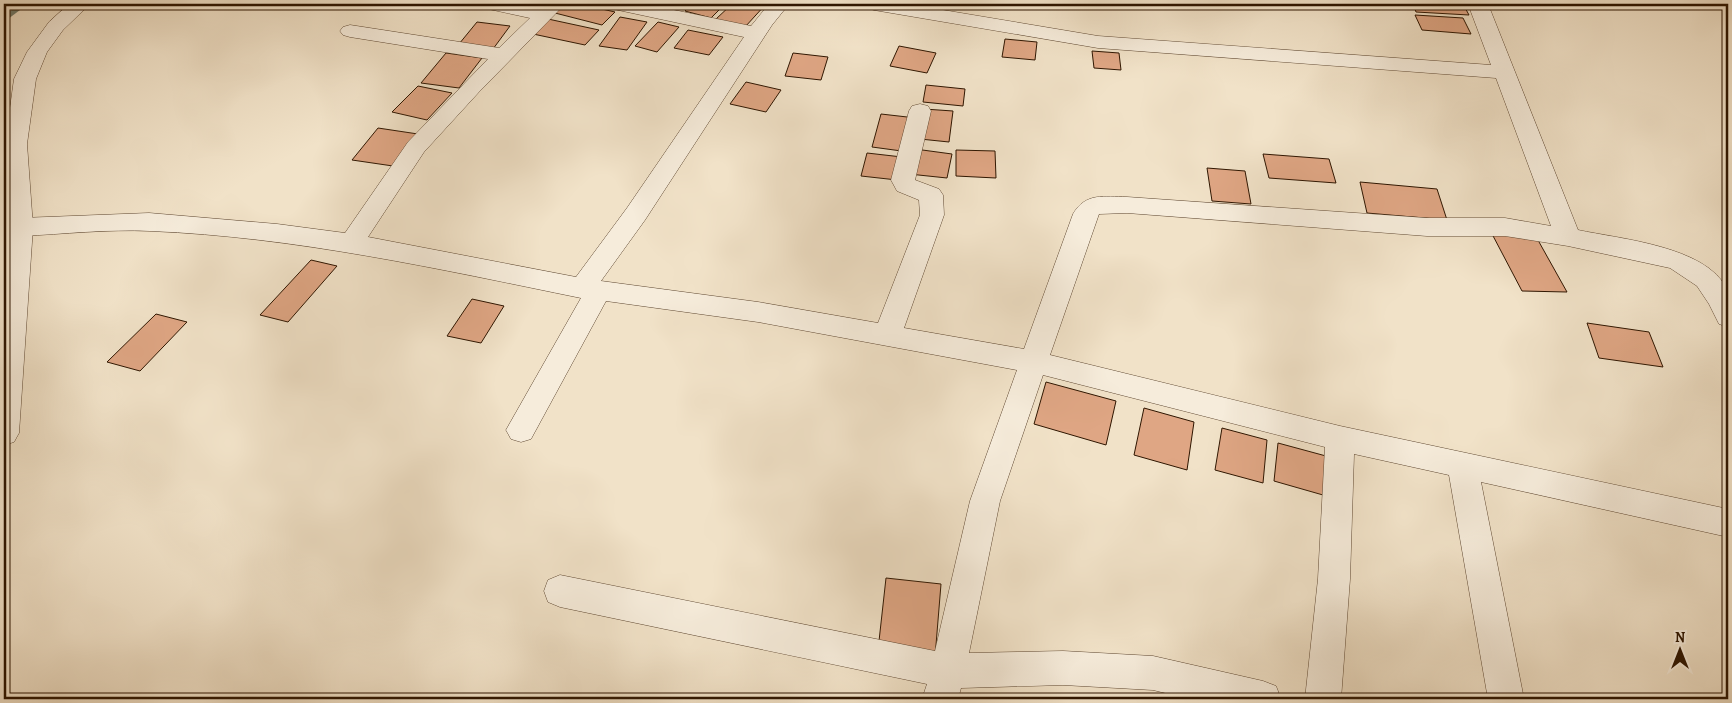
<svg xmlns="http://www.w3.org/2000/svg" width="1732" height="703" font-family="Alegreya,serif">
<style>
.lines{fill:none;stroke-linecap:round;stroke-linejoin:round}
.stream{fill:#6f7a6c;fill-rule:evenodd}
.building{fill:#dfa684;stroke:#2e1500}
.minor-casing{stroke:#5f4832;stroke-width:1}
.tertiary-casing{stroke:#5f4832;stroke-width:1}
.minor{fill:#f6ecdb;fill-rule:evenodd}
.tertiary{fill:#f6ecdb;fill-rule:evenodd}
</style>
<rect width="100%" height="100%" fill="#f1e2c8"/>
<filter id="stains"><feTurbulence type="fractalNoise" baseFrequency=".004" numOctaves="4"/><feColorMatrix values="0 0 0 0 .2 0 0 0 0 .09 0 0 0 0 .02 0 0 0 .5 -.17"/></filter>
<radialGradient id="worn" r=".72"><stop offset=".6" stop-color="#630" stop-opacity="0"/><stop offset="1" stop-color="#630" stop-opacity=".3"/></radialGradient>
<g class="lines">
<path class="stream" d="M 19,4 L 28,4 L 4,22 L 4,16 Z"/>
</g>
<g class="building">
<path d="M 565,4 L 580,4 L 615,12 L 602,25 L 555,13 Z"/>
<path d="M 649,4 L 683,4 L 675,11 Z"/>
<path d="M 692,4 L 725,4 L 711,18 L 685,11 Z"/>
<path d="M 732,4 L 766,4 L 745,27 L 716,19 Z"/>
<path d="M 1413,4 L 1463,4 L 1469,15 L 1416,12 Z"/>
<path d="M 1415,15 L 1463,18 L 1471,34 L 1422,30 Z"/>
<path d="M 620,17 L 647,22 L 627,50 L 599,46 Z"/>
<path d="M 548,19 L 599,30 L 585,45 L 533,34 Z"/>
<path d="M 477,22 L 510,26 L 493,49 L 459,44 Z"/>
<path d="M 658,22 L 679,27 L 657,52 L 635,46 Z"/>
<path d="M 688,30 L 723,37 L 709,55 L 674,48 Z"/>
<path d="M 1005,39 L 1037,42 L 1035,60 L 1002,57 Z"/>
<path d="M 899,46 L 936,53 L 927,73 L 890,66 Z"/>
<path d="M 1092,51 L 1119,53 L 1121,70 L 1094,68 Z"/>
<path d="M 446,53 L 482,58 L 459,88 L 421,83 Z"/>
<path d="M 793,53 L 828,57 L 821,80 L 785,76 Z"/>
<path d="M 746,82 L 781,90 L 766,112 L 730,104 Z"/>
<path d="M 926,85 L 965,89 L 963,106 L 923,102 Z"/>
<path d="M 418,86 L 452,93 L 427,120 L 392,112 Z"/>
<path d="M 924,109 L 953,111 L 949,142 L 920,139 Z"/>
<path d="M 881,114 L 916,118 L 909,152 L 872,147 Z"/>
<path d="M 378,128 L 418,134 L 393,166 L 352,160 Z"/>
<path d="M 915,149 L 952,154 L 947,178 L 909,174 Z"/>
<path d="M 956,150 L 995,151 L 996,178 L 956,176 Z"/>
<path d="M 867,153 L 902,157 L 897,180 L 861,176 Z"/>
<path d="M 1263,154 L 1329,159 L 1336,183 L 1269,178 Z"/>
<path d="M 1207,168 L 1245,171 L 1251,204 L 1212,201 Z"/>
<path d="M 1360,182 L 1437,189 L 1447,220 L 1367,213 Z"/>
<path d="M 1491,232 L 1534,233 L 1567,292 L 1522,291 Z"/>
<path d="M 311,260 L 337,266 L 288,322 L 260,315 Z"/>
<path d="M 472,299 L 504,306 L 481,343 L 447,336 Z"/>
<path d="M 156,314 L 187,322 L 140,371 L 107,362 Z"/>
<path d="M 1587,323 L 1649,332 L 1663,367 L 1599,358 Z"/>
<path d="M 1046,382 L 1116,401 L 1106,445 L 1034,424 Z"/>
<path d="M 1144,408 L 1194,422 L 1187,470 L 1134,455 Z"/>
<path d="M 1222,428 L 1267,440 L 1263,483 L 1215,470 Z"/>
<path d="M 1278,443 L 1326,456 L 1323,495 L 1274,481 Z"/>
<path d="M 886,578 L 941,584 L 935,657 L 878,650 Z"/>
</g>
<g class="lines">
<defs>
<path id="minor" d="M 481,4 L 519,4 L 540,8 L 544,4 L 565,4 L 479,92 L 424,152 L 368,237 L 576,277 L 627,208 L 744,37 L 618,10 L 611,8 L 608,4 L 645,4 L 751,26 L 769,4 L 789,4 L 772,25 L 645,220 L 601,281 L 758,302 L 878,323 L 920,215 L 919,200 L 897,191 L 891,180 L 909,111 L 912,106 L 920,104 L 928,106 L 931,111 L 915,180 L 939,189 L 943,195 L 944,215 L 904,328 L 1024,349 L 1073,214 C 1086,192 1104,197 1127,197 L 1427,218 L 1505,218 L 1551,226 L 1496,78 L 1098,48 L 874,10 L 867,8 L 864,4 L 907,4 L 1098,36 L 1491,65 L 1468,4 L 1488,4 L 1578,230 C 1620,239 1706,246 1727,289 C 1732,298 1728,317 1728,327 L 1719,324 L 1709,304 L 1697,286 L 1670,268 L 1568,246 L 1505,236 L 1427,236 L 1127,213 L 1099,214 L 1050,355 L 1340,426 L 1728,509 L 1728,537 L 1481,482 L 1524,699 L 1488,699 L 1449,475 L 1354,454 L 1350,579 L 1341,699 L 1305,699 L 1318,579 L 1325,447 L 1043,375 L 1000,501 L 969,653 L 1063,651 L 1153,656 L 1263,681 L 1276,686 L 1281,699 L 1190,699 L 1153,690 L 1063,685 L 961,688 L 958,699 L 922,699 L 927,684 L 560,607 L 548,602 L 544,591 L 548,580 L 560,575 L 935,651 L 970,501 L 1017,370 L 758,322 L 606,301 L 531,439 L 521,442 L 511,439 L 506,430 L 581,298 C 439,269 296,237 150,231 C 108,229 64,234 21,236 L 12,233 L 9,227 L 12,221 L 21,218 L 149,213 L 277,224 L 345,233 L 408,142 L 488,59 L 350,37 L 343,35 L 340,31 L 343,27 L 350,25 L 499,48 L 530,18 L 484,8 Z"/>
<path id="tertiary" d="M 69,4 L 90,4 L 63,30 L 47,52 L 36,79 L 27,144 L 33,227 L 19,433 L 14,442 L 4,445 L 4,279 L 9,227 L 5,144 L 14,79 L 27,52 L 49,22 Z"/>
</defs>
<use href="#minor" class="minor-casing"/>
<use href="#tertiary" class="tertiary-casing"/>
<use href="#minor" class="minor"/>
<use href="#tertiary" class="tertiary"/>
</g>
<rect width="1732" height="703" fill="none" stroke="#f1e2c8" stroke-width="20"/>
<rect x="5" y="5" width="1722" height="693" fill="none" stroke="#2e1500" stroke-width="2.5"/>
<rect x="10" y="10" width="1712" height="683" fill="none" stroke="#2e1500"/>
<g transform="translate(1680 650)" stroke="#f6ecdb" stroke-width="4" paint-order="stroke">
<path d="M0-4L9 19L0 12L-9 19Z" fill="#2e1500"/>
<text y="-8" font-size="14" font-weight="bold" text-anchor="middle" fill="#2e1500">N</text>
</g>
<rect width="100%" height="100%" filter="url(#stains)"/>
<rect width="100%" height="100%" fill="url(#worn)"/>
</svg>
